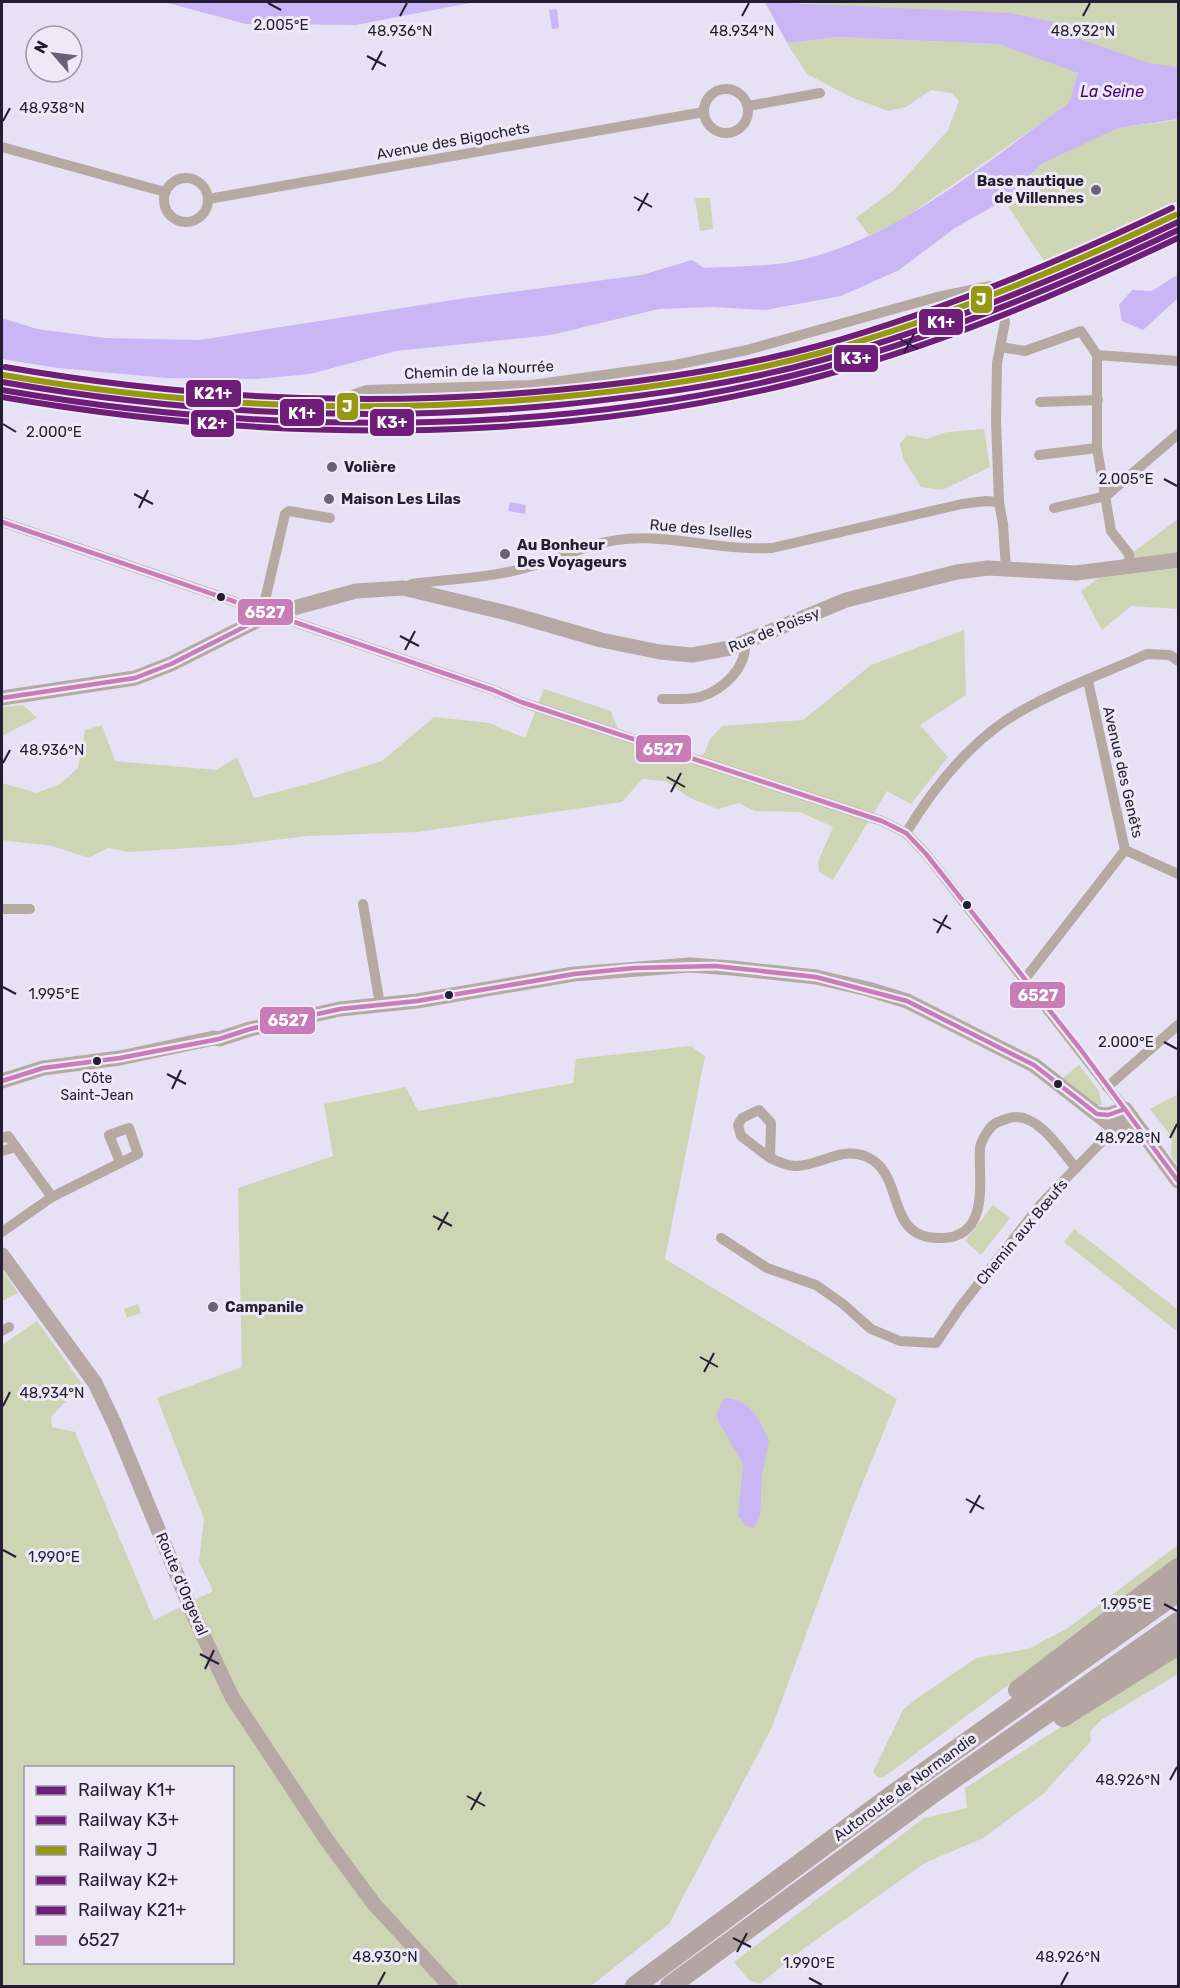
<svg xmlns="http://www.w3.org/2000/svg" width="1180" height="1988" font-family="Rubik,sans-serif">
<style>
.green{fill:#ced5b4;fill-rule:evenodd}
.water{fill:#cab6f4}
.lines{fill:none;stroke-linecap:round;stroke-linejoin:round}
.street-tunnel{stroke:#bfbacd;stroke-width:10;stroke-dasharray:10 5;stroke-linecap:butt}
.street{stroke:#b6a9a2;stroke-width:10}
.secondary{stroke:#b6a8a4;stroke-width:15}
.highway{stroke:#b2a5a2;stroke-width:20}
.bus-1-casing{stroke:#edeaf6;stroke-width:9}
.bus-1{stroke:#c97db7;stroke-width:4.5}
.rail-1-casing{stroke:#edeaf6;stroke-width:10}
.rail-2-casing{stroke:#edeaf6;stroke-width:10}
.rail-3-casing{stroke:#edeaf6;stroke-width:10}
.rail-4-casing{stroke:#edeaf6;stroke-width:10}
.rail-5-casing{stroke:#edeaf6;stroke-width:10}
.rail-1{stroke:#6e1e78;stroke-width:6}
.rail-2{stroke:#6e1e78;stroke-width:6}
.rail-3{stroke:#96980f;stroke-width:6}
.rail-4{stroke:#6e1e78;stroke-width:6}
.rail-5{stroke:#6e1e78;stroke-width:6}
.ticks{fill:none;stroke:#251e33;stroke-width:2}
.poi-dot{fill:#696277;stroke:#edeaf6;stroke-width:2}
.bus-dot{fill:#251e33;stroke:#edeaf6;stroke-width:2}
.labels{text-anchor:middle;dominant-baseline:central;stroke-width:6;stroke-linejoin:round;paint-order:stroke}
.bus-label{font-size:14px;fill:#251e33;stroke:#edeaf6}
.street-label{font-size:15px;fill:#251e33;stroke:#edeaf6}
.poi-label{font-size:15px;font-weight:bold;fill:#251e33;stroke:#edeaf6;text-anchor:start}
.water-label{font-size:16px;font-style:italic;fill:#42007d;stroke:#edeaf6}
.ticks-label{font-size:15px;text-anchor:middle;fill:#251e33;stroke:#edeaf6;stroke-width:6;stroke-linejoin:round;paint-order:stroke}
.line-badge{stroke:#edeaf6;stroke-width:2}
.badge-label{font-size:16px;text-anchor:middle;font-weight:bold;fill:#fff}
</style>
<rect width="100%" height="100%" fill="#e6e1f4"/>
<g class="green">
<path d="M 796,2 L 1178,2 L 1178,67 L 1148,64 L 1058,31 Z"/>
<path d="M 838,37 L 998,44 L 1078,72 L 1070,103 L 896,224 L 869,235 L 856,218 L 895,189 L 948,130 L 959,101 L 952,93 L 931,90 L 906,107 L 888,111 L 851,97 L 807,74 L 787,43 Z"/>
<path d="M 1178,120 L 1178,201 L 1044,261 L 1004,200 L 1050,156 L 1118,128 Z"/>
<path d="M 695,198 L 710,198 L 713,229 L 700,231 Z"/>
<path d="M 984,429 L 990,467 L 942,490 L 921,487 L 903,458 L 900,444 L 907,435 L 927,439 L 947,432 Z"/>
<path d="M 1178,519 L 1178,609 L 1131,606 L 1102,630 L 1081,591 Z"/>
<path d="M 964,630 L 966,695 L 920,725 L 948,757 L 911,804 L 887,791 L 833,880 L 819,872 L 818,862 L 833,827 L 800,812 L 755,811 L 739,803 L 717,809 L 688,797 L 666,781 L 642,779 L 622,802 L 417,832 L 308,836 L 234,845 L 129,852 L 108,848 L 89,858 L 52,846 L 2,840 L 2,783 L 37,793 L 60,784 L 78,768 L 85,730 L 102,725 L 115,761 L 216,770 L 237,757 L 254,798 L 312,783 L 382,761 L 434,717 L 489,723 L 525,738 L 544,689 L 611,711 L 620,735 L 683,759 L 704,754 L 710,739 L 722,726 L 803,720 L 871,665 Z"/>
<path d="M 23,705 L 37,718 L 2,736 L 2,707 Z"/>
<path d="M 691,1046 L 705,1056 L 665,1259 L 897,1399 L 854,1504 L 772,1727 L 669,1924 L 591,1986 L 2,1986 L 2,1345 L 37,1321 L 82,1384 L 51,1417 L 52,1427 L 75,1432 L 154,1620 L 213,1591 L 199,1561 L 204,1519 L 157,1398 L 242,1367 L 238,1188 L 333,1156 L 324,1104 L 406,1087 L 418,1111 L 573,1083 L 576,1059 ZM 26,1768 L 232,1768 L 232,1962 L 26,1962 Z"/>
<path d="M 1079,1065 L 1099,1091 L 1102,1105 L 1096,1105 L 1063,1078 Z"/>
<path d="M 1178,1094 L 1178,1166 L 1171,1156 L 1172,1137 L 1150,1109 Z"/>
<path d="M 993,1205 L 1010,1218 L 981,1255 L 965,1241 Z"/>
<path d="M 1074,1229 L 1178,1310 L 1178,1332 L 1064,1242 Z"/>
<path d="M 2,1269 L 18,1293 L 2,1301 Z"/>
<path d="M 138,1304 L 141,1313 L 127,1318 L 124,1309 Z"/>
<path d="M 1178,1545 L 1178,1559 L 884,1777 L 878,1778 L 873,1772 L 903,1710 L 915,1700 L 976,1658 L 1028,1649 L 1068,1628 Z"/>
<path d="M 1178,1652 L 1178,1674 L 1101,1720 L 1090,1732 L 1091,1741 L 1043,1794 L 983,1838 L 925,1863 L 803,1949 L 760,1984 L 749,1980 L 734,1962 L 924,1818 L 967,1808 L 965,1788 Z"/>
</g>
<g class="water">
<path d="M 164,2 L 475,2 L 356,25 L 246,24 Z"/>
<path d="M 765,2 L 1010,13 L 1054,22 L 1058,31 L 1148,63 L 1178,67 L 1178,119 L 1118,128 L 1043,163 L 1004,200 L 955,228 L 899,270 L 841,296 L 765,310 L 712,307 L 659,309 L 551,335 L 396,351 L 310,374 L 256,379 L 166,378 L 58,368 L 2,359 L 2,318 L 37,329 L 105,338 L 199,340 L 466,298 L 642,275 L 692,260 L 704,268 C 733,266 762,267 791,262 C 895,242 984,163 1069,103 L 1078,73 L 998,44 L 838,37 L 787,43 Z"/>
<path d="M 557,9 L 559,28 L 552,29 L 549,10 Z"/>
<path d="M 1177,275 L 1178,298 L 1143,330 L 1122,321 L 1119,305 L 1132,290 L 1152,291 Z"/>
<path d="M 510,502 L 526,505 L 525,514 L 508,511 Z"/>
<path d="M 724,1398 C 751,1399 759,1419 769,1441 L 762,1474 L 760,1516 L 754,1528 L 746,1526 L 738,1516 L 743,1464 L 718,1421 L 717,1412 Z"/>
</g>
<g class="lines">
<path class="street-tunnel" d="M 996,296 L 1003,313"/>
<g class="street">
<circle cx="726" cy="111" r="22"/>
<path d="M 748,106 L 820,93"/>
<path d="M 2,147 L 165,192"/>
<circle cx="186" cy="200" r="22"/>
<path d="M 208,199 L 704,112"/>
<path d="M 1003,313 L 1005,322 L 997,363 L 996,421 L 999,502 L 1003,524 L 1006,569"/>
<path d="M 1001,347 L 1025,351 L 1081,331 L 1097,355"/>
<path d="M 1097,355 L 1097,448 L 1111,531 L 1129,554 L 1130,566"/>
<path d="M 1097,355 L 1178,361"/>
<path d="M 2,372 L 169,396 L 332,406 L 349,403 L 355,394 L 367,390 L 532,385 L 675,365 L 747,350 L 937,297 L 991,286 L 996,296"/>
<path d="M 1040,402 L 1098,400"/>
<path d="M 1039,455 L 1097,448"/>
<path d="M 1054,508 L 1106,496 L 1178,434"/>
<path d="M 2,522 L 493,690 L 521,702 L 882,821 L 906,833 L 926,854 L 1125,1109"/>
<path d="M 403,588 L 412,584 C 449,579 489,578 525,568 C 560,559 590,542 626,539 C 675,535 723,551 772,548 L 962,504 L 986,501 L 999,502"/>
<path d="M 262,613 L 285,514 L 289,511 L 330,518"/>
<path d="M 662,699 C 674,699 688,700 700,697 C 723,690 747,668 745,642"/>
<path d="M 906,833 C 932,790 963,750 1005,721 C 1045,694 1103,674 1147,654 L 1170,655 L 1178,661"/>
<path d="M 1125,850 L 1178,874"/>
<path d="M 363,904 L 380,1005"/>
<path d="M 2,909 L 30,909"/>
<path d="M 1024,980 L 1125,850 L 1088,681"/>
<path d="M 1107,1087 L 1178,1025"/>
<path d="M 2,1138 L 8,1136 L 52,1197"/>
<path d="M 2,1151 L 16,1147"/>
<path d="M 770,1158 L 741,1136 L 738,1125 L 742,1118 L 759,1110 L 771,1123 L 770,1158 C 778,1161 786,1166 796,1166 C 823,1165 847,1142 874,1161 C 905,1184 886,1241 944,1238 C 991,1235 978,1178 980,1148 C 981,1140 990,1125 998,1122 C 1002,1121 1009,1117 1015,1117 C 1040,1116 1061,1151 1076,1168"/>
<path d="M 2,1232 L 52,1197 L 138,1154 L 129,1128 L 109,1135 L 120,1162"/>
<path d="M 721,1238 L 767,1268 L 816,1285 L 843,1304 L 871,1329 L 900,1341 L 936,1343 L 961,1306 L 1041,1204 L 1111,1132 L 1114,1119"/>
<path d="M 2,1331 L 9,1327"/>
</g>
<g class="secondary">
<path d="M 2,698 L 135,678 L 171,664 L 268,615 L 356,591 L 403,588 L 511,614 L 601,640 L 660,652 L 692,655 L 730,648 L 846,600 L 957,572 L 988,568 L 1076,573 L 1178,560"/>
<path d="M 2,1081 L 43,1068 L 120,1058 L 214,1038 L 219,1039 L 250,1029 L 340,1009 L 417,1001 L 574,974 L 690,965 L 732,968 L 816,977 L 868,989 L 907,1001 L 1034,1065 L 1111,1125 L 1119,1126 L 1131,1117"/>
<path d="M 1097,1114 L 1108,1115 L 1125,1109 L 1178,1181"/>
<path d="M 2,1255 L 95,1383 L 115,1425 L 193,1614 L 232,1697 L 326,1839 L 374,1904 L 450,1986"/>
</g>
<g class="highway">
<path d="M 1018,1690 L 1178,1568"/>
<path d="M 1063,1717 L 1178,1645"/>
<path d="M 635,1986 L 891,1796 L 1178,1592"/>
<path d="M 670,1986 L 936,1791 L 1178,1622"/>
</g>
<defs>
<g id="bus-1">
<path d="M 2,522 L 493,690 L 521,702 L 882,821 L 906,833 L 926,854 L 1081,1050 L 1178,1181"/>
<path d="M 2,698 L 135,678 L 171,664 L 268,615"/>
<path d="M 2,1081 L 43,1068 L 120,1058 L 219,1039 L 250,1029 L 340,1009 L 417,1001 L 574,974 L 634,968 L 715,966 L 816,977 L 907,1001 L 1034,1065 L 1097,1114 L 1108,1115 L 1125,1109"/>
</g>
</defs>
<use href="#bus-1" class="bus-1-casing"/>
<use href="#bus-1" class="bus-1"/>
<defs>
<path id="rail-1" d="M 2,382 C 187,414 371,423 558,405 C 647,396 736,384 822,360 C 945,326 1063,277 1178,222"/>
<path id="rail-2" d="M 2,390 C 267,436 560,438 822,368 C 945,334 1063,285 1178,230"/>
<path id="rail-3" d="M 3,375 C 188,407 371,415 558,397 C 646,389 734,376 820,353 C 943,319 1060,270 1175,215"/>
<path id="rail-4" d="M 2,397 C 261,442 541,446 798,382 C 930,349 1056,296 1178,238"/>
<path id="rail-5" d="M 5,367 C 188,399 371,408 557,390 C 645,382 733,369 818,346 C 940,312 1057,263 1172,208"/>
</defs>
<use href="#rail-1" class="rail-1-casing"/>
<use href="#rail-2" class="rail-2-casing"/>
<use href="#rail-3" class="rail-3-casing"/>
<use href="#rail-4" class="rail-4-casing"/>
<use href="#rail-5" class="rail-5-casing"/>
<use href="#rail-1" class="rail-1"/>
<use href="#rail-2" class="rail-2"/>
<use href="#rail-3" class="rail-3"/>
<use href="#rail-4" class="rail-4"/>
<use href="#rail-5" class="rail-5"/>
</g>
<path class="ticks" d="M 268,3 L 281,10M 400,16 L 407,3M 742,16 L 749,3M 1083,16 L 1090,3M 367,56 L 386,66M 372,70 L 382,51M 3,121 L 10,108M 634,197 L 652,207M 638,211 L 648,193M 900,339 L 918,349M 904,353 L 914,334M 3,424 L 16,432M 1164,479 L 1177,486M 134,494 L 153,504M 139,508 L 148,490M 400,636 L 419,646M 405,650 L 415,631M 3,763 L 10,750M 667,777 L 685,787M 671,792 L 681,773M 933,919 L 951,929M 937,933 L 947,915M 3,987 L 16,994M 1164,1042 L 1177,1049M 167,1074 L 186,1084M 172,1089 L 181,1070M 1170,1138 L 1177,1124M 433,1216 L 452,1226M 438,1230 L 448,1212M 700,1357 L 718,1367M 704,1372 L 714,1353M 3,1406 L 10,1392M 966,1499 L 984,1509M 970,1513 L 980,1495M 3,1550 L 16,1557M 1164,1604 L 1177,1611M 200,1654 L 219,1664M 205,1669 L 214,1650M 1170,1780 L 1177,1767M 467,1796 L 485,1806M 471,1810 L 481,1792M 733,1938 L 751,1947M 737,1952 L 747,1933M 809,1978 L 822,1985M 378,1985 L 385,1972M 1061,1985 L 1068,1972"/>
<g class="poi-dot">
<circle cx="1096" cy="190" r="6"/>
<circle cx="332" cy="467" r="6"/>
<circle cx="329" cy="499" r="6"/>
<circle cx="505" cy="554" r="6"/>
<circle cx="213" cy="1307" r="6"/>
</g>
<g class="bus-dot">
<circle cx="221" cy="597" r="5"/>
<circle cx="967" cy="905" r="5"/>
<circle cx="449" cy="995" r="5"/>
<circle cx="97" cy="1061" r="5"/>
<circle cx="1058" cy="1084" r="5"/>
</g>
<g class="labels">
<g class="bus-label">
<text x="97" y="1078">Côte<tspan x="97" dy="17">Saint-Jean</tspan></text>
</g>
<g class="street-label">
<text transform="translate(453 141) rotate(-10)">Avenue des Bigochets</text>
<text transform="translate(479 370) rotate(-3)">Chemin de la Nourrée</text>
<text transform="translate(701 529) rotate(5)">Rue des Iselles</text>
<text transform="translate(774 630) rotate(-22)">Rue de Poissy</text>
<text transform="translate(1123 772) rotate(77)">Avenue des Genêts</text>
<text transform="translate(1022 1232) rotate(-50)">Chemin aux Bœufs</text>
<text transform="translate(182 1584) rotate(67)">Route d'Orgeval</text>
<text transform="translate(905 1787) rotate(-36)">Autoroute de Normandie</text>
</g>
<g class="poi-label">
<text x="1084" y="181" text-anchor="end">Base nautique<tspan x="1084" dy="17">de Villennes</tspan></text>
<text x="344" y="467">Volière</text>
<text x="341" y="499">Maison Les Lilas</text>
<text x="517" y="545">Au Bonheur<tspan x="517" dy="17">Des Voyageurs</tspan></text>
<text x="225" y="1307">Campanile</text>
</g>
<g class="water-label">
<text x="1112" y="91">La Seine</text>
</g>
</g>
<g class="ticks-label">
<text x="281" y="30">2.005°E</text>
<text x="742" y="36">48.934°N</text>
<text x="400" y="36">48.936°N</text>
<text x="1083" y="36">48.932°N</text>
<text x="52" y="113">48.938°N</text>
<text x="54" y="437">2.000°E</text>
<text x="1126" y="484">2.005°E</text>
<text x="52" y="755">48.936°N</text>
<text x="54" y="999">1.995°E</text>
<text x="1126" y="1047">2.000°E</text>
<text x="1128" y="1143">48.928°N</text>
<text x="52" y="1398">48.934°N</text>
<text x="54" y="1562">1.990°E</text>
<text x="1126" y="1609">1.995°E</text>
<text x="1128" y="1785">48.926°N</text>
<text x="385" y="1962">48.930°N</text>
<text x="1068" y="1962">48.926°N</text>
<text x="809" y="1968">1.990°E</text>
</g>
<g class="line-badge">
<rect x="970" y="285" width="23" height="29" rx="6" fill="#96980f"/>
<rect x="918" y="308" width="46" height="28" rx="6" fill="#6e1e78"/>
<rect x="833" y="344" width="46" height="29" rx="6" fill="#6e1e78"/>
<rect x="185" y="379" width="57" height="29" rx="6" fill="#6e1e78"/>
<rect x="336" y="392" width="23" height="29" rx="6" fill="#96980f"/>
<rect x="279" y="398" width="46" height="29" rx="6" fill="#6e1e78"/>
<rect x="369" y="408" width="46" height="29" rx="6" fill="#6e1e78"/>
<rect x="190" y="409" width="45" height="29" rx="6" fill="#6e1e78"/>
<rect x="237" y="598" width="57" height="28" rx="6" fill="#c97db7"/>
<rect x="635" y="734" width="57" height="29" rx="6" fill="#c97db7"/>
<rect x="1009" y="981" width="57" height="28" rx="6" fill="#c97db7"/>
<rect x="259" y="1006" width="57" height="29" rx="6" fill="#c97db7"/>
</g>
<g class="badge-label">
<text x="981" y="305">J</text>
<text x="941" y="328">K1+</text>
<text x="856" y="364">K3+</text>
<text x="213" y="399">K21+</text>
<text x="347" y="412">J</text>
<text x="302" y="419">K1+</text>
<text x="392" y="428">K3+</text>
<text x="212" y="429">K2+</text>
<text x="265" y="618">6527</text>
<text x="663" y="755">6527</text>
<text x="1038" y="1001">6527</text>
<text x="288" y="1026">6527</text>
</g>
<rect width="1180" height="1988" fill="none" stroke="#251e33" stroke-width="6"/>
<rect x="24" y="1766" width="210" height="198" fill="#edeaf6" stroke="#9d98a8" stroke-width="1.5"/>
<rect x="36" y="1786" width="30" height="9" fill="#6e1e78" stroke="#9d98a8" stroke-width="1.5"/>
<text x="78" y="1796" font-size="18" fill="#251e33">Railway K1+</text>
<rect x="36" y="1816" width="30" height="9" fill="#6e1e78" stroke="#9d98a8" stroke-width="1.5"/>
<text x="78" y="1826" font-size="18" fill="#251e33">Railway K3+</text>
<rect x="36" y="1846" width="30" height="9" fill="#96980f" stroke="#9d98a8" stroke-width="1.5"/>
<text x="78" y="1856" font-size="18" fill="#251e33">Railway J</text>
<rect x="36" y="1876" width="30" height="9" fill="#6e1e78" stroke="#9d98a8" stroke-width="1.5"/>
<text x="78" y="1886" font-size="18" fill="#251e33">Railway K2+</text>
<rect x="36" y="1906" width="30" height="9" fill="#6e1e78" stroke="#9d98a8" stroke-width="1.5"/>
<text x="78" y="1916" font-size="18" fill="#251e33">Railway K21+</text>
<rect x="36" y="1936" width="30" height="9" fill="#c97db7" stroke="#9d98a8" stroke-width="1.5"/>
<text x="78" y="1946" font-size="18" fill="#251e33">6527</text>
<g transform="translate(54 54) rotate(298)"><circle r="28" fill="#edeaf6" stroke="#9d98a8" stroke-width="1.5"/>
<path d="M0-4.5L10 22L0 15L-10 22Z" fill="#696277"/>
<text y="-9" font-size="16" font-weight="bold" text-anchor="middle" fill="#251e33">N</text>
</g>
</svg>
